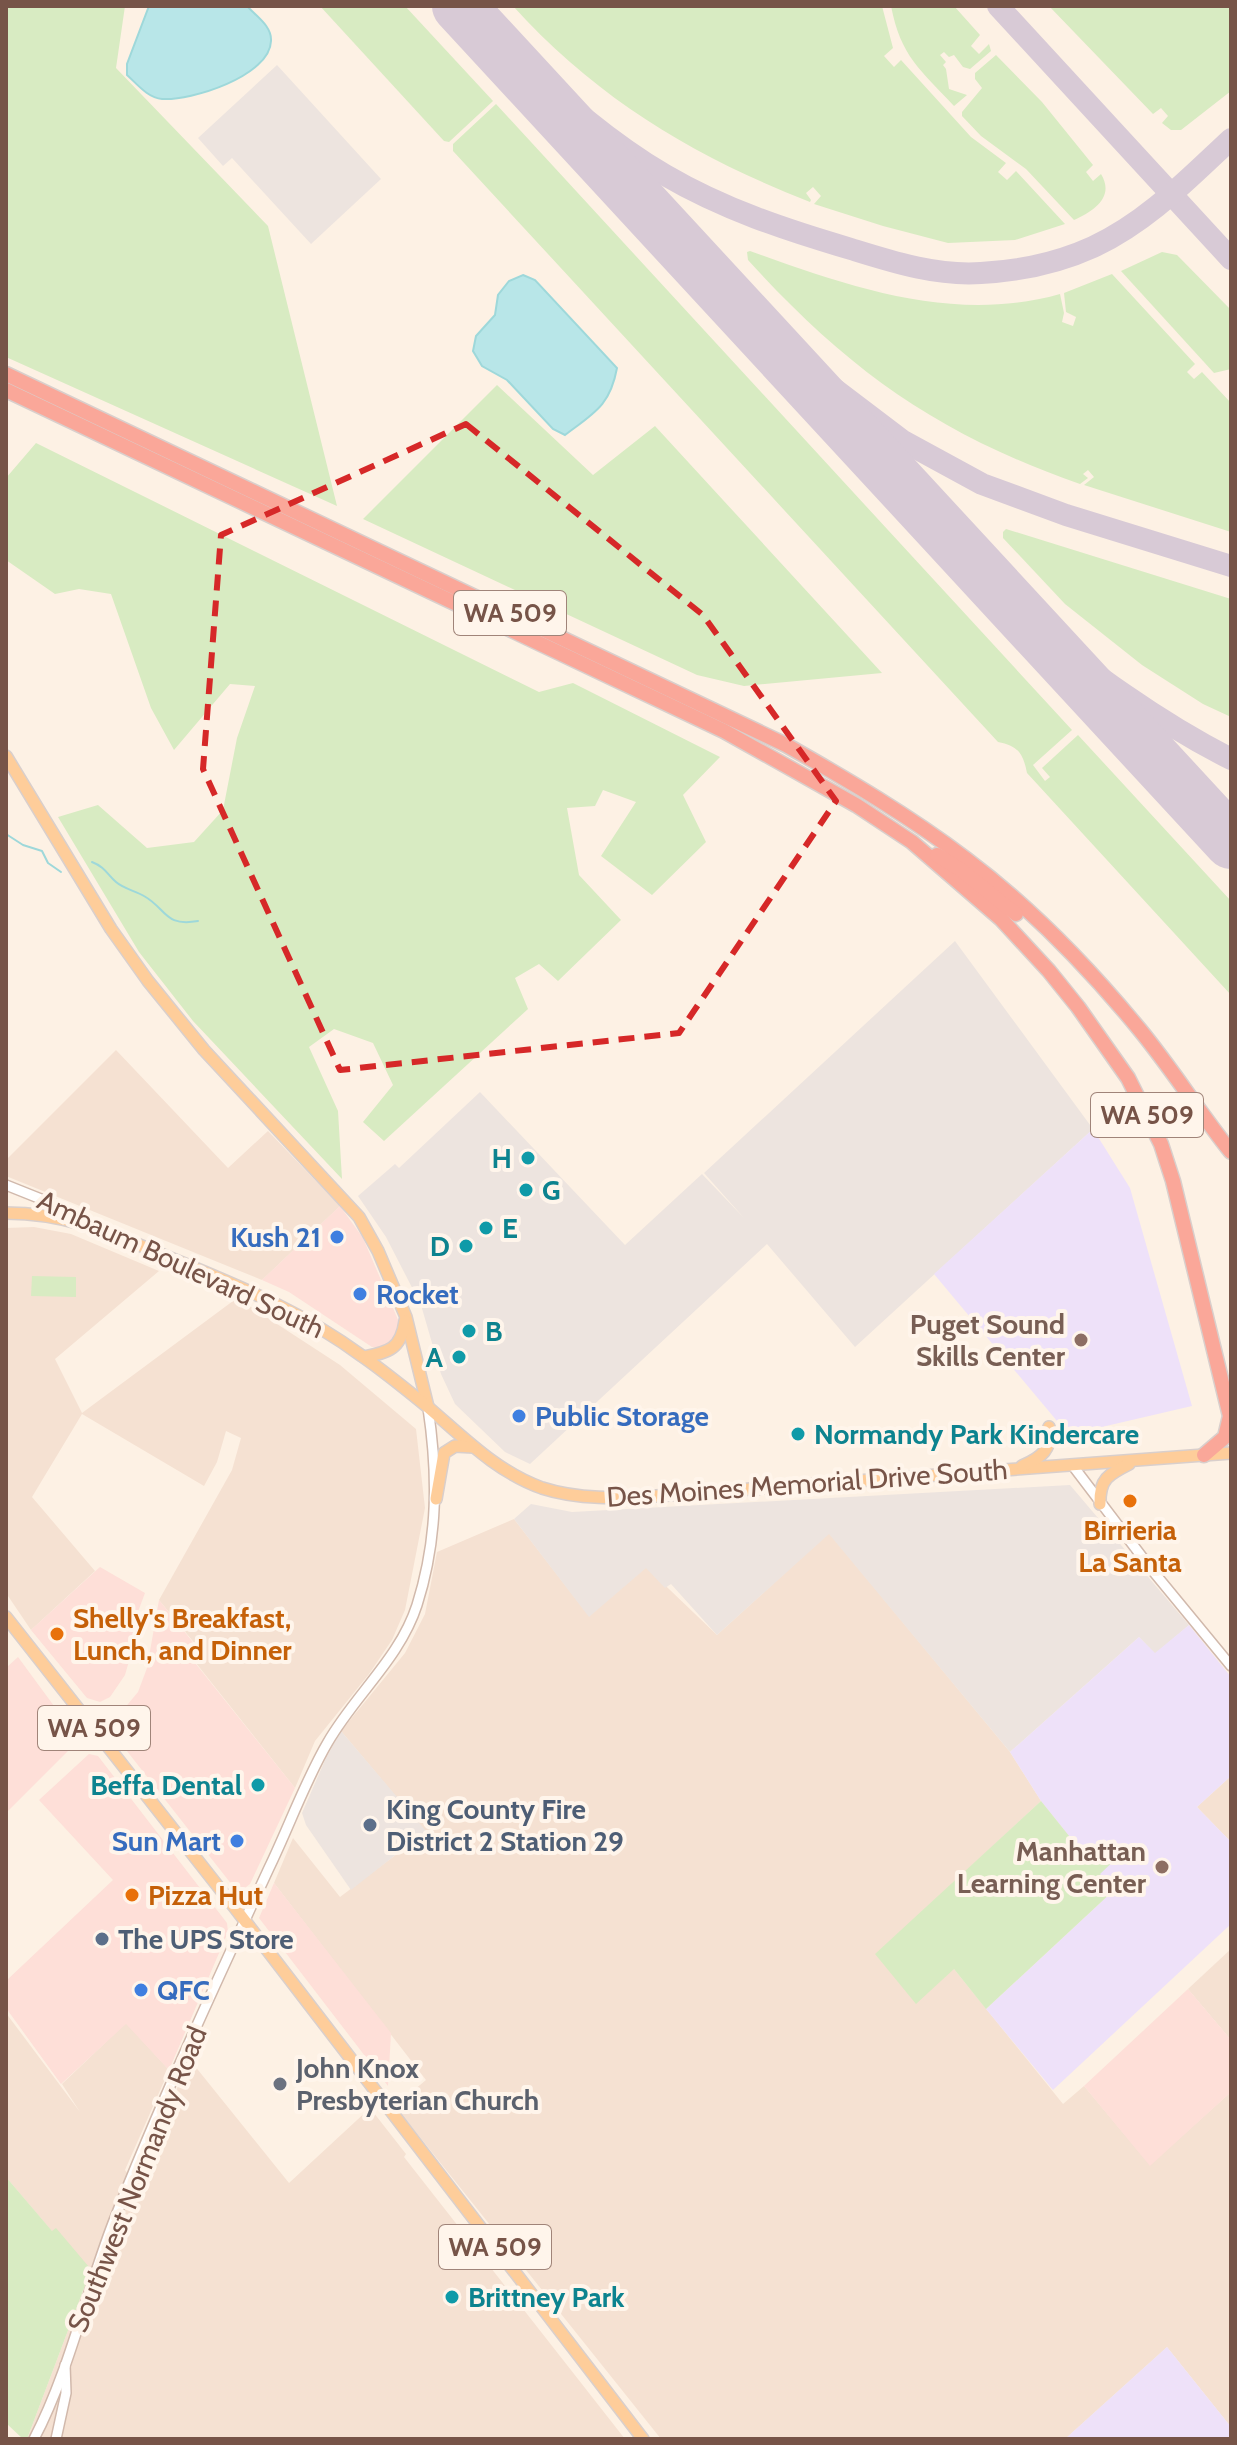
<svg xmlns="http://www.w3.org/2000/svg" width="1237" height="2445" font-family="Cabin,sans-serif">
<style>
.residential{fill:#f5e1d2}
.commercial{fill:#fedfd8}
.industrial{fill:#ede4df}
.education{fill:#eee1f9}
.green{fill:#d8ebc2}
.water{fill:#b8e6e8;stroke:#9ed8da;stroke-width:2}
.lines{fill:none;stroke-linecap:round;stroke-linejoin:round}
.stream{stroke:#9ed8da;stroke-width:2}
.taxiway{stroke:#d8cad6;stroke-width:22}
.runway{stroke:#d8cad6;stroke-width:54}
.minor-casing{stroke:#d1b9ac;stroke-width:12}
.major-casing{stroke:#d9cfcc;stroke-width:14}
.highway-casing{stroke:#d9cfcc;stroke-width:17}
.minor{stroke:#fff;stroke-width:9}
.major{stroke:#fecd9a;stroke-width:11}
.highway{stroke:#faa799;stroke-width:14}
.marked{fill:none;stroke:#d62828;stroke-width:6;stroke-dasharray:16 10;stroke-linejoin:round}
.culture-dot{fill:#0f9aa8;stroke:#fff5eb;stroke-width:3}
.shop-dot{fill:#3f7fe0;stroke:#fff5eb;stroke-width:3}
.education-dot{fill:#8d6e63;stroke:#fff5eb;stroke-width:3}
.food-dot{fill:#e8710a;stroke:#fff5eb;stroke-width:3}
.service-dot{fill:#5c6f8a;stroke:#fff5eb;stroke-width:3}
.worship-dot{fill:#6b7280;stroke:#fff5eb;stroke-width:3}
.labels{text-anchor:middle;dominant-baseline:central;stroke-width:8;stroke-linejoin:round;paint-order:stroke}
.shield{fill:#fff5eb;stroke:#a08479;stroke-width:2}
.shield-label{font-size:26px;font-weight:bold;fill:#775448}
.culture-label{font-size:28px;font-weight:bold;fill:#0d838f;stroke:#fff5eb;text-anchor:start}
.shop-label{font-size:28px;font-weight:bold;fill:#366cbe;stroke:#fff5eb;text-anchor:start}
.street-label{font-size:28px;fill:#775448;stroke:#fff5eb}
.education-label{font-size:28px;font-weight:bold;fill:#785e54;stroke:#fff5eb;text-anchor:end}
.food-label{font-size:28px;font-weight:bold;fill:#c56008;stroke:#fff5eb;text-anchor:start}
.service-label{font-size:28px;font-weight:bold;fill:#4e5e75;stroke:#fff5eb;text-anchor:start}
.worship-label{font-size:28px;font-weight:bold;fill:#5b616d;stroke:#fff5eb;text-anchor:start}
</style>
<rect width="100%" height="100%" fill="#fdf1e4"/>
<g class="residential">
<path d="M 116,1050 L 228,1168 L 268,1131 L 340,1206 L 262,1280 L 6,1176 L 6,1160 Z"/>
<path d="M 34,1227 L 71,1234 L 159,1271 L 55,1359 L 82,1413 L 237,1298 L 340,1365 L 416,1429 L 425,1508 L 405,1610 L 392,1640 L 369,1674 L 315,1741 L 295,1788 L 188,1653 L 196,1645 L 159,1600 L 232,1470 L 241,1438 L 226,1431 L 217,1462 L 204,1486 L 82,1414 L 32,1497 L 95,1571 L 31,1630 L 6,1593 L 6,1228 Z"/>
<path d="M 514,1519 L 589,1616 L 646,1567 L 717,1635 L 829,1533 L 1010,1752 L 1041,1801 L 876,1955 L 954,1969 L 1063,2104 L 1084,2086 L 1150,2165 L 1231,2092 L 1231,2427 L 1167,2347 L 1065,2439 L 661,2439 L 395,2106 L 426,2080 L 274,1883 L 293,1838 L 340,1897 L 426,1832 L 341,1731 L 405,1653 L 425,1614 L 437,1552 Z"/>
<path d="M 1231,1776 L 1231,1842 L 1197,1807 Z"/>
<path d="M 1231,1949 L 1231,2040 L 1188,1989 Z"/>
<path d="M 6,2013 L 80,2112 L 62,2084 L 126,2023 L 169,2070 L 125,2170 L 134,2183 L 190,2060 L 289,2183 L 370,2108 L 406,2154 L 404,2157 L 625,2439 L 27,2439 L 89,2275 L 6,2177 Z"/>
</g>
<g class="commercial">
<path d="M 340,1206 L 363,1238 L 399,1322 L 399,1334 L 386,1347 L 372,1347 L 289,1292 L 262,1280 Z"/>
<path d="M 100,1567 L 145,1593 L 136,1617 L 131,1654 L 125,1675 L 110,1697 L 100,1702 L 87,1698 L 31,1630 Z"/>
<path d="M 159,1600 L 196,1646 L 188,1654 L 295,1788 L 250,1884 L 241,1891 L 236,1890 L 112,1732 L 113,1722 L 138,1692 L 147,1668 Z"/>
<path d="M 18,1657 L 79,1740 L 6,1813 L 6,1668 Z"/>
<path d="M 89,1754 L 98,1756 L 227,1923 L 228,1932 L 169,2070 L 126,2024 L 61,2084 L 6,2008 L 6,1981 L 113,1880 L 39,1800 Z"/>
<path d="M 274,1883 L 391,2033 L 388,2086 L 259,1918 Z"/>
<path d="M 1188,1989 L 1231,2040 L 1231,2092 L 1150,2166 L 1084,2086 Z"/>
</g>
<g class="industrial">
<path d="M 277,65 L 381,179 L 311,244 L 232,158 L 223,166 L 198,138 Z"/>
<path d="M 955,941 L 1093,1129 L 855,1347 L 767,1244 L 530,1464 L 505,1452 L 455,1404 L 441,1374 L 421,1305 L 386,1237 L 358,1196 L 395,1164 L 399,1168 L 480,1092 L 625,1245 L 702,1174 L 744,1218 L 704,1173 Z"/>
<path d="M 1070,1485 L 1189,1625 L 1155,1654 L 1139,1637 L 1010,1752 L 829,1534 L 717,1635 L 671,1584 L 665,1588 L 646,1568 L 589,1617 L 514,1519 L 531,1504 L 572,1512 Z"/>
<path d="M 341,1731 L 426,1831 L 351,1890 L 306,1825 L 302,1813 L 326,1758 Z"/>
</g>
<g class="education">
<path d="M 1093,1129 L 1130,1188 L 1192,1406 L 1076,1433 L 1057,1421 L 934,1274 Z"/>
<path d="M 1189,1625 L 1231,1677 L 1231,1776 L 1197,1807 L 1231,1842 L 1231,1924 L 1053,2090 L 986,2009 L 1113,1891 L 1041,1801 L 1010,1752 L 1139,1637 L 1155,1653 Z"/>
<path d="M 1167,2347 L 1231,2427 L 1231,2439 L 1065,2439 Z"/>
</g>
<g class="green">
<path d="M 6,6 L 125,6 L 116,68 L 268,226 L 337,506 L 6,357 Z"/>
<path d="M 320,6 L 405,6 L 493,101 L 449,142 L 444,141 Z"/>
<path d="M 513,6 L 882,6 L 893,48 L 884,56 L 894,67 L 901,60 L 971,137 L 1006,163 L 998,172 L 1007,180 L 1016,171 L 1065,224 L 1015,240 L 948,243 L 883,226 L 814,204 L 821,196 L 813,187 L 806,193 L 811,200 L 810,202 C 695,157 597,99 513,6 Z"/>
<path d="M 891,6 L 954,6 L 980,35 L 971,46 L 979,54 L 989,44 L 991,51 L 970,69 L 963,67 L 954,55 L 949,57 L 944,52 L 940,55 L 946,62 L 943,65 L 946,69 L 949,89 L 967,95 L 954,106 C 920,69 901,57 891,6 Z"/>
<path d="M 1049,6 L 1231,6 L 1231,91 L 1181,130 L 1171,130 L 1162,123 L 1168,116 L 1161,108 L 1153,114 Z"/>
<path d="M 996,55 L 1042,102 L 1093,165 L 1086,172 L 1093,181 L 1101,174 C 1115,197 1094,211 1074,220 L 1026,169 L 981,136 L 962,116 L 962,112 L 982,88 L 975,79 L 975,73 Z"/>
<path d="M 496,104 L 1072,730 L 1033,765 L 1045,781 L 1050,777 L 1042,768 L 1078,735 L 1231,901 L 1231,995 L 1027,773 C 1023,753 1018,746 998,742 L 453,151 L 453,144 Z"/>
<path d="M 750,251 C 850,287 954,324 1060,294 L 1064,313 L 1062,322 L 1073,326 L 1076,317 L 1066,312 L 1064,293 L 1112,274 L 1195,364 L 1187,372 L 1194,379 L 1202,372 L 1231,403 L 1231,532 L 1084,485 L 1094,477 L 1088,470 L 1083,474 L 1088,478 L 1080,484 C 938,434 849,371 748,260 L 747,252 Z"/>
<path d="M 1162,252 L 1177,255 L 1231,310 L 1231,369 L 1214,373 L 1121,271 Z"/>
<path d="M 497,385 L 593,475 L 655,426 L 882,673 L 744,686 L 697,675 L 363,519 Z"/>
<path d="M 36,443 L 539,692 L 573,683 L 720,757 L 683,795 L 706,842 L 652,895 L 601,856 L 636,802 L 603,790 L 595,806 L 567,808 L 579,875 L 621,920 L 558,981 L 539,964 L 515,978 L 528,1009 L 384,1141 L 363,1122 L 393,1085 L 373,1043 L 334,1029 L 309,1047 L 338,1111 L 342,1179 L 193,1021 L 139,952 L 58,817 L 98,805 L 147,848 L 194,842 L 223,810 L 237,738 L 255,686 L 230,684 L 174,750 L 151,708 L 111,594 L 79,589 L 55,594 L 6,560 L 6,478 Z"/>
<path d="M 1006,529 L 1231,599 L 1231,717 L 1203,704 L 1142,665 L 1065,604 L 1003,538 L 1003,532 Z"/>
<path d="M 32,1276 L 76,1277 L 76,1297 L 31,1296 Z"/>
<path d="M 1041,1801 L 1086,1857 L 1093,1851 L 1099,1857 L 1113,1844 L 1121,1854 L 1100,1874 L 1113,1891 L 986,2009 L 954,1969 L 916,2004 L 875,1954 Z"/>
<path d="M 6,2177 L 52,2231 L 56,2228 L 89,2267 L 87,2272 L 89,2275 L 27,2439 L 23,2439 L 6,2423 Z"/>
</g>
<g class="water">
<path d="M 149,6 L 247,6 C 256,16 272,26 271,41 C 270,76 191,101 162,99 C 148,98 137,84 127,75 L 127,64 Z"/>
<path d="M 523,275 L 535,280 L 617,368 C 610,406 594,413 565,435 L 553,429 L 507,380 L 482,366 L 473,351 L 476,336 L 495,315 L 498,295 L 509,281 Z"/>
</g>
<g class="lines">
<g class="stream">
<path d="M 6,834 L 23,845 L 42,851 L 48,863 L 61,872"/>
<path d="M 92,862 C 105,867 107,874 116,882 C 124,889 136,891 144,896 C 167,909 164,927 198,921"/>
</g>
<g class="taxiway">
<path d="M 998,6 L 1231,259"/>
<path d="M 475,23 C 536,76 595,134 665,175 C 723,209 786,230 851,249 C 893,262 936,276 981,273 C 1019,271 1058,263 1093,247 C 1147,222 1188,179 1231,139"/>
<path d="M 738,308 L 820,378 L 903,441 L 982,484 L 1066,515 L 1231,566"/>
<path d="M 1023,618 C 1089,671 1156,721 1231,759"/>
</g>
<path class="runway" d="M 459,6 L 1231,842"/>
<defs>
<g id="minor">
<path d="M 6,1185 L 56,1205 L 80,1221"/>
<path d="M 1073,1466 L 1152,1570 L 1231,1666"/>
<path d="M 34,2439 C 69,2372 86,2293 113,2223 C 160,2103 215,1985 269,1868 C 288,1829 306,1779 328,1742 C 355,1695 400,1658 417,1605 C 438,1539 438,1475 428,1408"/>
<path d="M 56,2439 L 66,2393 L 65,2365"/>
</g>
<g id="major">
<path d="M 6,756 L 111,929 L 148,981 L 204,1050 L 359,1217 L 378,1251 L 406,1317 L 428,1407"/>
<path d="M 6,1213 C 73,1213 119,1237 180,1262 C 244,1288 305,1314 362,1356 C 385,1372 407,1390 429,1408 C 464,1438 497,1472 542,1488 C 579,1500 618,1498 656,1496 L 1231,1453"/>
<path d="M 364,1357 C 389,1352 401,1349 405,1321"/>
<path d="M 1022,1466 C 1041,1458 1053,1449 1049,1427"/>
<path d="M 436,1499 L 444,1453 L 455,1446 L 473,1447"/>
<path d="M 1100,1504 C 1099,1479 1109,1474 1129,1464"/>
<path d="M 6,1617 L 235,1908 L 643,2439"/>
</g>
<g id="highway">
<path d="M 6,374 L 786,745 C 848,780 909,816 966,859 C 1030,907 1089,968 1140,1030 C 1172,1069 1199,1112 1231,1152"/>
<path d="M 6,390 L 724,731 L 856,805 L 912,842 L 1001,919 L 1049,971 L 1078,1007 L 1128,1078 L 1161,1144 L 1173,1181 L 1230,1416 L 1225,1437 L 1204,1455"/>
<path d="M 937,855 L 961,870 L 1016,914"/>
</g>
</defs>
<use href="#minor" class="minor-casing"/>
<use href="#major" class="major-casing"/>
<use href="#highway" class="highway-casing"/>
<use href="#minor" class="minor"/>
<use href="#major" class="major"/>
<use href="#highway" class="highway"/>
</g>
<path class="marked" d="M 466,424 L 703,615 L 836,801 L 679,1033 L 340,1070 L 203,769 L 221,535 Z"/>
<g class="culture-dot">
<circle cx="528" cy="1158" r="8"/>
<circle cx="526" cy="1190" r="8"/>
<circle cx="486" cy="1228" r="8"/>
<circle cx="466" cy="1246" r="8"/>
<circle cx="469" cy="1331" r="8"/>
<circle cx="459" cy="1357" r="8"/>
<circle cx="798" cy="1434" r="8"/>
<circle cx="258" cy="1785" r="8"/>
<circle cx="452" cy="2297" r="8"/>
</g>
<g class="shop-dot">
<circle cx="337" cy="1237" r="8"/>
<circle cx="360" cy="1294" r="8"/>
<circle cx="519" cy="1416" r="8"/>
<circle cx="237" cy="1841" r="8"/>
<circle cx="141" cy="1990" r="8"/>
</g>
<g class="education-dot">
<circle cx="1081" cy="1340" r="8"/>
<circle cx="1162" cy="1867" r="8"/>
</g>
<g class="food-dot">
<circle cx="1130" cy="1501" r="8"/>
<circle cx="57" cy="1634" r="8"/>
<circle cx="132" cy="1895" r="8"/>
</g>
<g class="service-dot">
<circle cx="370" cy="1825" r="8"/>
<circle cx="102" cy="1939" r="8"/>
</g>
<circle class="worship-dot" cx="280" cy="2084" r="8"/>
<g class="labels">
<g class="shield">
<rect x="454" y="591" width="112" height="44" rx="6"/>
<rect x="1091" y="1093" width="112" height="44" rx="6"/>
<rect x="38" y="1706" width="112" height="44" rx="6"/>
<rect x="439" y="2225" width="112" height="44" rx="6"/>
</g>
<g class="shield-label">
<text x="510" y="613">WA 509</text>
<text x="1147" y="1115">WA 509</text>
<text x="94" y="1728">WA 509</text>
<text x="495" y="2247">WA 509</text>
</g>
<g class="culture-label">
<text x="512" y="1158" text-anchor="end">H</text>
<text x="542" y="1190">G</text>
<text x="502" y="1228">E</text>
<text x="450" y="1246" text-anchor="end">D</text>
<text x="485" y="1331">B</text>
<text x="443" y="1357" text-anchor="end">A</text>
<text x="814" y="1434">Normandy Park Kindercare</text>
<text x="242" y="1785" text-anchor="end">Beffa Dental</text>
<text x="468" y="2297">Brittney Park</text>
</g>
<g class="shop-label">
<text x="321" y="1237" text-anchor="end">Kush 21</text>
<text x="376" y="1294">Rocket</text>
<text x="535" y="1416">Public Storage</text>
<text x="221" y="1841" text-anchor="end">Sun Mart</text>
<text x="157" y="1990">QFC</text>
</g>
<g class="street-label">
<text transform="translate(181 1264) rotate(25)">Ambaum Boulevard South</text>
<text transform="translate(807 1483) rotate(-4)">Des Moines Memorial Drive South</text>
<text transform="translate(137 2179) rotate(-68)">Southwest Normandy Road</text>
</g>
<g class="education-label">
<text x="1065" y="1324">Puget Sound<tspan x="1065" dy="32">Skills Center</tspan></text>
<text x="1146" y="1851">Manhattan<tspan x="1146" dy="32">Learning Center</tspan></text>
</g>
<g class="food-label">
<text x="1130" y="1530" text-anchor="middle">Birrieria<tspan x="1130" dy="32">La Santa</tspan></text>
<text x="73" y="1618">Shelly's Breakfast,<tspan x="73" dy="32">Lunch, and Dinner</tspan></text>
<text x="148" y="1895">Pizza Hut</text>
</g>
<g class="service-label">
<text x="386" y="1809">King County Fire<tspan x="386" dy="32">District 2 Station 29</tspan></text>
<text x="118" y="1939">The UPS Store</text>
</g>
<g class="worship-label">
<text x="296" y="2068">John Knox<tspan x="296" dy="32">Presbyterian Church</tspan></text>
</g>
</g>
<rect width="1237" height="2445" fill="none" stroke="#775448" stroke-width="16"/>
</svg>
